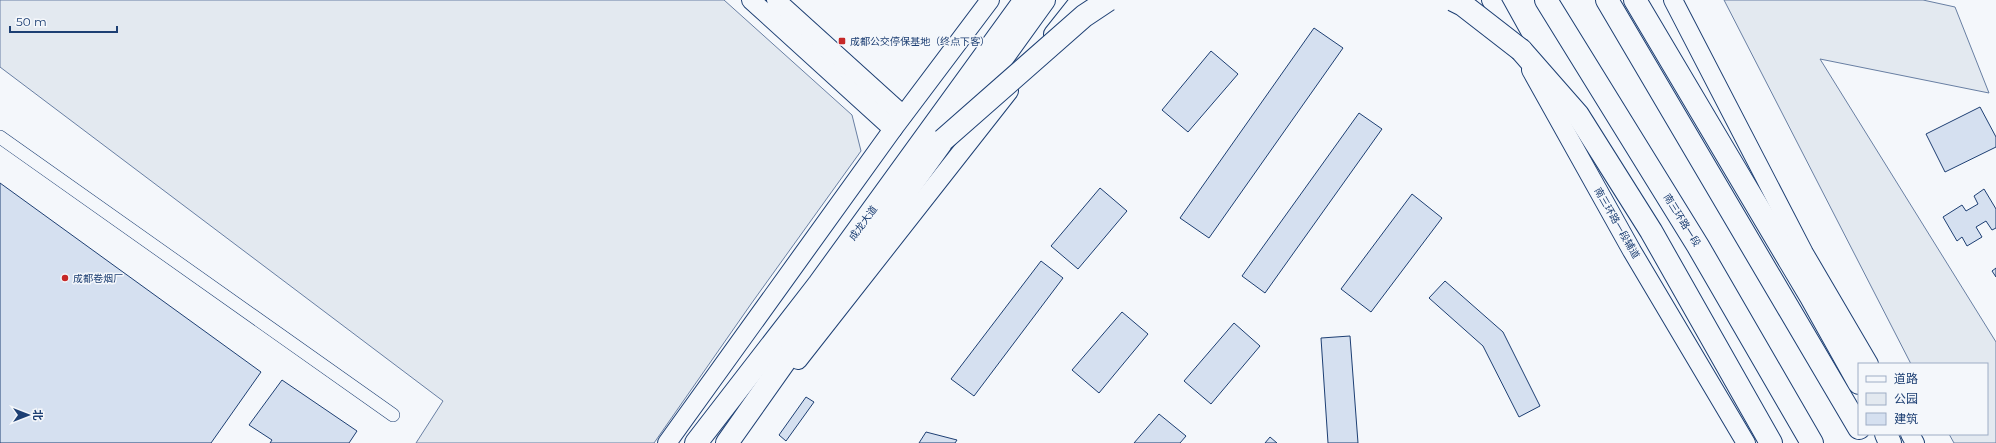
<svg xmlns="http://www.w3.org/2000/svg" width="1996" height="443" font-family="Montserrat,'Noto Sans SC',sans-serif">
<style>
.green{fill:#e3e9f0;stroke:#687fa3}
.building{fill:#d5e0f0;stroke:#1d3f73}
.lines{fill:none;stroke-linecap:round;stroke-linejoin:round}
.street-casing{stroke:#1d3f73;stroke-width:14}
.secondary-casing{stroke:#1d3f73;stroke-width:20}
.highway-casing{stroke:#1d3f73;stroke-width:24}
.street{stroke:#f4f7fb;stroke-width:13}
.secondary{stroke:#f4f7fb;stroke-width:18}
.highway{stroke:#f4f7fb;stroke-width:22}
.highway-bridge-casing{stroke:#1d3f73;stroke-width:24;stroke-linecap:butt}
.highway-bridge{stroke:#f4f7fb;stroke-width:22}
.poi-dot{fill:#c62828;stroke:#f4f7fb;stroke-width:1.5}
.labels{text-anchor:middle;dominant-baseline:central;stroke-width:3;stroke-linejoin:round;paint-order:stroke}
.poi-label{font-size:10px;fill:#1d3f73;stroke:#f4f7fb;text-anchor:start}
.street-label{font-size:10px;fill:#1d3f73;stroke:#f4f7fb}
</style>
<rect width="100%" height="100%" fill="#f4f7fb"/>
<g class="green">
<path d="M 0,0 L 724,0 L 852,115 L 861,151 L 751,304 L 654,443 L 416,443 L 443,401 L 0,67 Z"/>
<path d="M 1724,0 L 1923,0 L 1955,7 L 1989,93 L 1820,59 L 1996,342 L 1996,443 L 1954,443 L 1949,434 L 1987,434 L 1987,364 L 1911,364 Z"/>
</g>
<g class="building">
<path d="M 1314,28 L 1343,48 L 1209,238 L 1180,218 Z"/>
<path d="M 1211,51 L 1238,74 L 1188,132 L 1162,110 Z"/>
<path d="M 1980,107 L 1996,137 L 1996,147 L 1945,172 L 1926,134 Z"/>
<path d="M 1359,113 L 1382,129 L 1265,293 L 1242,276 Z"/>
<path d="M 0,183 L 261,372 L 211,443 L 0,443 Z"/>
<path d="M 1100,188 L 1127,211 L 1078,269 L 1051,246 Z"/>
<path d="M 1984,189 L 1996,209 L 1996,228 L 1992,230 L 1986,221 L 1976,227 L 1982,237 L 1967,246 L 1962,237 L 1957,241 L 1943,217 L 1962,205 L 1966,211 L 1978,204 L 1974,196 Z"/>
<path d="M 1412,194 L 1442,218 L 1371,312 L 1341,289 Z"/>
<path d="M 1041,261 L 1063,278 L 974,396 L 951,379 Z"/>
<path d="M 1996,268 L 1996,277 L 1992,271 Z"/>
<path d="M 1445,281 L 1503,332 L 1540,406 L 1519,417 L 1483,346 L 1429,298 Z"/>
<path d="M 1122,312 L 1148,334 L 1099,393 L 1072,370 Z"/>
<path d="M 1234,323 L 1260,346 L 1211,404 L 1184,381 Z"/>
<path d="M 1350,336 L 1358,443 L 1328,443 L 1321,338 Z"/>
<path d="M 282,380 L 357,431 L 349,443 L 270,443 L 272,440 L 249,425 Z"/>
<path d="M 806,397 L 814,402 L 786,441 L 779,435 Z"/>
<path d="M 1159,414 L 1186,436 L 1180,443 L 1134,443 Z"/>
<path d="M 926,432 L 957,440 L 955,443 L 919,443 Z"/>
<path d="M 1270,437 L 1277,443 L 1265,443 Z"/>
</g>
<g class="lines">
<defs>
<path id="street" d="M 0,137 L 393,415"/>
<g id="secondary">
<path d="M 751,0 L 893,129"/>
<path d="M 776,0 L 903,115"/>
<path d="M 1491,0 L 1516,45"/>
<path d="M 1673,0 L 1804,253 L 1869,364"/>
<path d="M 1053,34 L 1080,0"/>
<path d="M 1531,70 L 1632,251 L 1746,443"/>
<path d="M 798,360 L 1009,91"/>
<path d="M 1910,434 L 1915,443"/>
<path d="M 667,443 L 893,129 L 990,0"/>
</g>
<g id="highway">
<path d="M 1546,0 L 1698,246 L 1812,443"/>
<path d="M 1607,0 L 1859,428"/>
<path d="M 1635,0 L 1811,297 L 1859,383"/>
<path d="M 1521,50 L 1578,115 L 1651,231 L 1771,443"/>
<path d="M 1886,434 L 1890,443"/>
<path d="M 696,443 L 819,284 L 1025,0"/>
<path d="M 727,443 L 833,293 L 1044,0"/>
</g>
</defs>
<use href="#street" class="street-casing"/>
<use href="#secondary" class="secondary-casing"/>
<use href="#highway" class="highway-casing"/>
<use href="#street" class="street"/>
<use href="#secondary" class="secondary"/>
<use href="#highway" class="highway"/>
<defs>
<g id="highway-bridge">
<path d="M 1453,0 L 1463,5 L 1521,50"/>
<path d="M 943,140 L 1084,16 L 1108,0"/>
</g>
</defs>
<use href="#highway-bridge" class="highway-bridge-casing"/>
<use href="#highway-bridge" class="highway-bridge"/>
</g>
<g class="poi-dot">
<rect x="838" y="37" width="8" height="8" rx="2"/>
<circle cx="65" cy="278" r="4"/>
</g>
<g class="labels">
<g class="poi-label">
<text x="850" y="41">成都公交停保基地（终点下客）</text>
<text x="73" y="278">成都卷烟厂</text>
</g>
<g class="street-label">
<text transform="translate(1682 220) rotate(58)">南三环路一段</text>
<text transform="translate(863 223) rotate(-54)">成龙大道</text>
<text transform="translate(1617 223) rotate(60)">南三环路一段辅道</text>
</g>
</g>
<rect x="1858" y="363" width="130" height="72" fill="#f4f7fb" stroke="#9eadc5"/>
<rect x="1866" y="376" width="20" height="6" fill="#f4f7fb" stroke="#9eadc5"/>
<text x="1894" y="383" font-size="12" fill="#1d3f73">道路</text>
<rect x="1866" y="393" width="20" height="12" fill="#e3e9f0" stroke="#9eadc5"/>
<text x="1894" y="403" font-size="12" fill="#1d3f73">公园</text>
<rect x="1866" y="413" width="20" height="12" fill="#d5e0f0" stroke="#9eadc5"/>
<text x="1894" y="423" font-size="12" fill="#1d3f73">建筑</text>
<g transform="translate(28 415) rotate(90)" stroke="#f4f7fb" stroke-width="3" paint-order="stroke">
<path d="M0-3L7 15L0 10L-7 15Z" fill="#1d3f73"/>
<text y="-6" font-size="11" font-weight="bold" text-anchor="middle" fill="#1d3f73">北</text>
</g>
<path d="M10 26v6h107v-6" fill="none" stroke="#1d3f73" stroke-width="2"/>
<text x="16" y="26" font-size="12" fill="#1d3f73" stroke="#f4f7fb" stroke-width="3" paint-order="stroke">50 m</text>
</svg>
